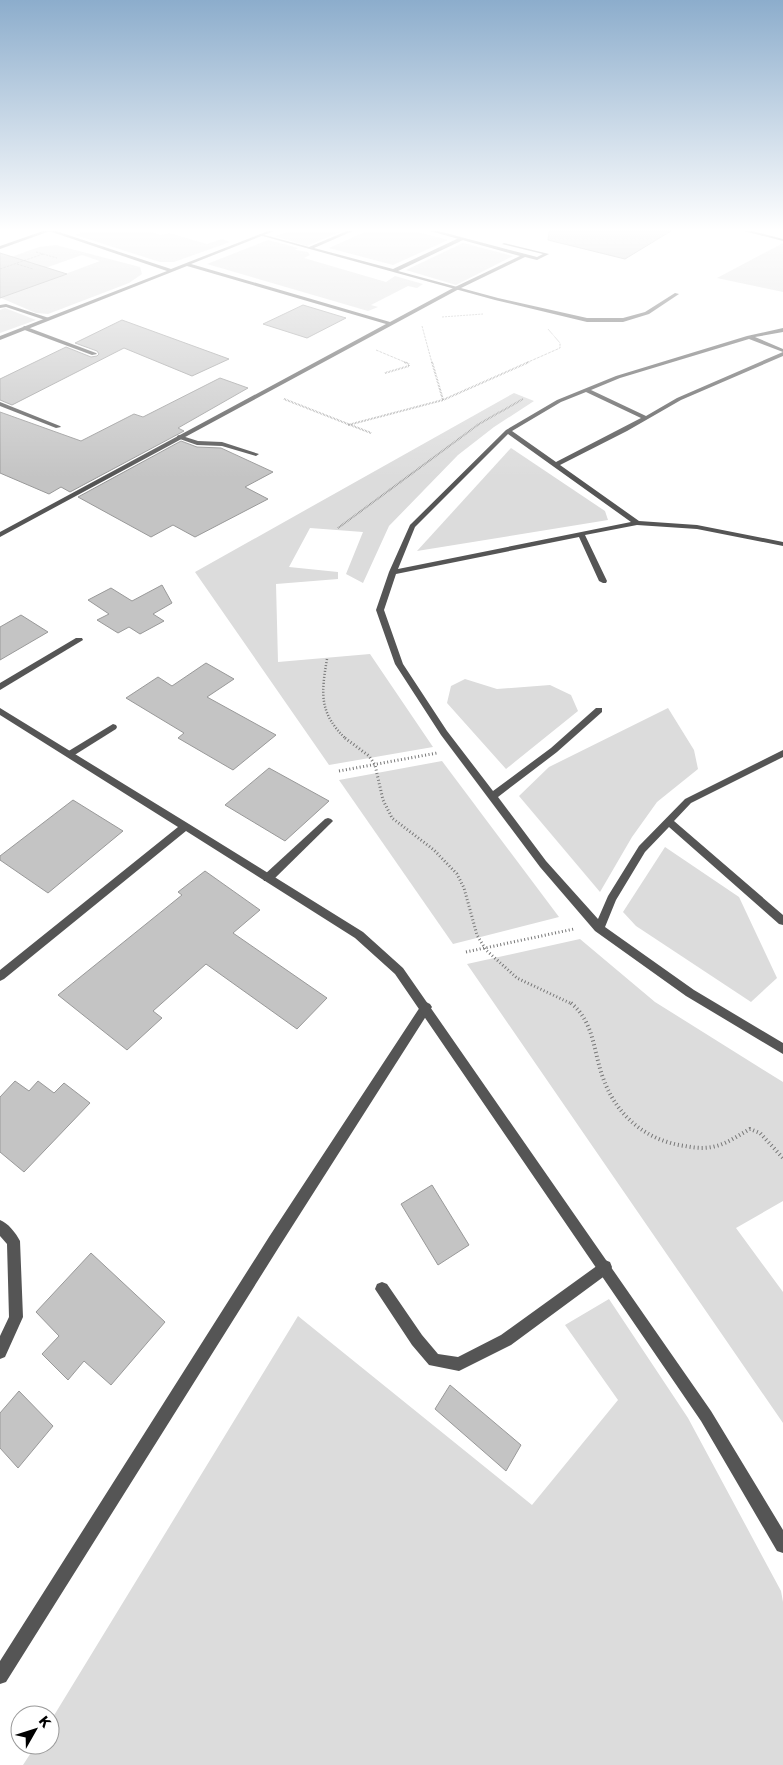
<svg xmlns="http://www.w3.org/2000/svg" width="783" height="1765" font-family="'Golos Text',sans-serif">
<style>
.green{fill:#dcdcdc}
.building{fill:#c4c4c4;stroke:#999}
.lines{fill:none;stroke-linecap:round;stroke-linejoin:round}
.path-far4{stroke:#777;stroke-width:1;stroke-dasharray:0.5 1;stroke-linecap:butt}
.path-far3{stroke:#777;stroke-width:2;stroke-dasharray:0.5 1;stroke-linecap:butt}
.path-far2{stroke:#777;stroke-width:2.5;stroke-dasharray:1 2;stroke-linecap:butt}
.path-far1{stroke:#777;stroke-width:3;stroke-dasharray:1 2.5;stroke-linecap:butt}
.path{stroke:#777;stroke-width:4;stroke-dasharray:1 3;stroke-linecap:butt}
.service{fill:#555;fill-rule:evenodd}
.minor{fill:#555;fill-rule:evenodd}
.tertiary{fill:#555;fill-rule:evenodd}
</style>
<rect width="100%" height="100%" fill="#fff"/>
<g class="green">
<path d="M 85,231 L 149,231 L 161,235 L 169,233 L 207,244 L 222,239 L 230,242 L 174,262 L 160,262 L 75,235 Z"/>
<path d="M 291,231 L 342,231 L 307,246 L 275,236 Z"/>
<path d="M 367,231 L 414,231 L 448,240 L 393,265 L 329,248 Z"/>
<path d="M 268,240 L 298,248 L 295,250 L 308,252 L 310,255 L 304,258 L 386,282 L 395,276 L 423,284 L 417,288 L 408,286 L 371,305 L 378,307 L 368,311 L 207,264 Z"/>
<path d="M 463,243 L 513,256 L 456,285 L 406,270 Z"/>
<path d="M 783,243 L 783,292 L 717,278 Z"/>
<path d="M 56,245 L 140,267 L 142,274 L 129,283 L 48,314 L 36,313 L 1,298 L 100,261 L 82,255 L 0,284 L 0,261 L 39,247 Z"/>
<path d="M 5,308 L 36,320 L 0,333 L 0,310 Z"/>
<path d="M 514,393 L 534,401 L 494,427 L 458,455 L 389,526 L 363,583 L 346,574 L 363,532 L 310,528 L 289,567 L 338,572 L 338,579 L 276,584 L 278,662 L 370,654 L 433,747 L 329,765 L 195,572 Z"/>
<path d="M 511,448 L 605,511 L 608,520 L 417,551 Z"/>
<path d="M 465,679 L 497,689 L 550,685 L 571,695 L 578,711 L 506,769 L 447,703 L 451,686 Z"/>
<path d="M 668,708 L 694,750 L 698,769 L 657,802 L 632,837 L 600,892 L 519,796 L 549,767 Z"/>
<path d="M 442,761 L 559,917 L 453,944 L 339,780 Z"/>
<path d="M 665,847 L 739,897 L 777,978 L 751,1002 L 636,926 L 623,912 Z"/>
<path d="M 580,939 L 655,1002 L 783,1082 L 783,1201 L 736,1228 L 783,1292 L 783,1423 L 467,964 Z"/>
<path d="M 609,1299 L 688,1418 L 781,1591 L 783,1602 L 783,1765 L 23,1765 L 36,1745 L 50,1745 L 50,1722 L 298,1316 L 532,1505 L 618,1400 L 565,1325 Z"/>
</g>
<g class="building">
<path d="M 549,231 L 671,231 L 625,259 L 548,240 Z"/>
<path d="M 0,253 L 67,274 L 0,298 Z"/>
<path d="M 303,305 L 346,318 L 307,338 L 263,324 Z"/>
<path d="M 122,320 L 229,359 L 192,376 L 124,348 L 12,405 L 0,400 L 0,379 L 66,347 L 91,357 L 97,356 L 99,354 L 97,351 L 75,343 Z"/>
<path d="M 220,378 L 248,388 L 178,428 L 184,431 L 70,492 L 61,487 L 49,494 L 0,473 L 0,412 L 81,441 L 134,414 L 143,417 Z"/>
<path d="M 181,441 L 197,447 L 221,448 L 273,472 L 245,487 L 268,499 L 195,537 L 173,525 L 151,537 L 78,497 Z"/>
<path d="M 162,585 L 172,603 L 153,614 L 164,621 L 140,634 L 129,627 L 118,633 L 97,620 L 109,614 L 88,600 L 111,588 L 132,601 Z"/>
<path d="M 21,615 L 48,632 L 0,660 L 0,627 Z"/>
<path d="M 206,663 L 234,679 L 207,697 L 276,735 L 233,770 L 178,738 L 184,733 L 126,698 L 158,677 L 172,686 Z"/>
<path d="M 269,768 L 329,801 L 285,841 L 225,805 Z"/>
<path d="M 73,800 L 123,831 L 48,893 L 0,860 L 0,856 Z"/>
<path d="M 205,871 L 260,910 L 233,933 L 327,998 L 297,1029 L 206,964 L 153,1011 L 162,1018 L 127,1050 L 58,995 L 182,895 L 178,892 Z"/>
<path d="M 15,1081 L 29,1091 L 38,1081 L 54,1093 L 64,1083 L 90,1103 L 24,1172 L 0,1152 L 0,1097 Z"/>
<path d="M 432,1185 L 469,1245 L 438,1265 L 401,1204 Z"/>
<path d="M 91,1253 L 165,1322 L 111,1385 L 84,1361 L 68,1380 L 42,1354 L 59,1336 L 36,1312 Z"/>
<path d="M 450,1385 L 521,1445 L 506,1471 L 435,1409 Z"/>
<path d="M 19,1391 L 53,1426 L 18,1468 L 0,1448 L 0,1413 Z"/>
</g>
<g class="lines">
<g class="path-far4">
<path d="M 36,252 L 57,258"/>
<path d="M 17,264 L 33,269"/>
<path d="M 0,269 L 43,254"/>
<path d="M 442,317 L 483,314"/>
<path d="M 422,326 L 432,363"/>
<path d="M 376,350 L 407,363"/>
<path d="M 526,363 L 560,348 L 560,343 L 548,329"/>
</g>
<g class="path-far3">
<path d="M 432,362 L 443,400"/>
<path d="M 385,373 L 409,366 L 409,364 L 404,362"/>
<path d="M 284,399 L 371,433"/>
<path d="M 348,425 L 443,400 L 529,362"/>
<path d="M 338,528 L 479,424 L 523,399"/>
</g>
<path class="path-far2" d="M 327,659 C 321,694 319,713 346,739"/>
<g class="path-far1">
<path d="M 345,738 L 369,756 L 375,765 L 383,800 L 392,818 L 434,850 L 457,874 L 464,888 L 477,935 L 486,950 L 517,978 L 572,1004"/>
<path d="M 339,771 L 437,753"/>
<path d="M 466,952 L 574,929"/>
</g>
<path class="path" d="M 571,1003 C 596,1024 593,1055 605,1083 C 619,1118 648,1141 685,1146 C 695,1148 706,1149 716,1146 C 728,1143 739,1135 750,1129 L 760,1133 L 783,1158"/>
<g class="service">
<path d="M 43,231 L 50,231 L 0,249 L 0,246 Z"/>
<path d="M 347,231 L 353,231 L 314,248 L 393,269 L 459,238 L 463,238 L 463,240 L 398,271 L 498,298 L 587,318 L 623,318 L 645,312 L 675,293 L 679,294 L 649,314 L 623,322 L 587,322 L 495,300 L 259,235 L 261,234 L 309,247 Z"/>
<path d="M 6,304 L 49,318 L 50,319 L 45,320 L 6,307 L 0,308 L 0,305 Z"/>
<path d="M 24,326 L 96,353 L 97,354 L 92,355 L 22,329 Z"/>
<path d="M 0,402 L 60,426 L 61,427 L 56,428 L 0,406 Z"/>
<path d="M 179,435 L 198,441 L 222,442 L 259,454 L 256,456 L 222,446 L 197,445 L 177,438 L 177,436 Z"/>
<path d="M 76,638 L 82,638 L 83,640 L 0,690 L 0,683 Z"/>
<path d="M 113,724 L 116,725 L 117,727 L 116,729 L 73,756 L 67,756 L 66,754 L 67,752 Z"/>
<path d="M 328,818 L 331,819 L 333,821 L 331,823 L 272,881 L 264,881 L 263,878 L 264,875 L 325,819 Z"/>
<path d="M 426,1002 L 430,1004 L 432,1007 L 430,1010 L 279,1247 L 6,1682 L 0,1684 L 0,1661 L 269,1237 L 422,1004 Z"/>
<path d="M 0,1220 C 8,1223 16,1233 20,1241 L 23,1317 L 5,1357 L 0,1359 L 0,1336 L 9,1317 L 7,1244 L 0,1236 Z"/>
<path d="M 605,1260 L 610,1262 L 612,1267 L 610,1272 L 511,1345 L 459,1371 L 429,1365 L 412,1345 L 375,1289 L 377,1284 L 382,1282 L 387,1284 L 422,1335 L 438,1354 L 458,1357 L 501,1335 Z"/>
</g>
<g class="minor">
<path d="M 49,231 L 56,231 L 171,269 L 268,231 L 274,231 L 191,264 L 390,322 L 455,287 L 520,256 L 430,231 L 438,231 L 537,257 L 543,254 L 502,244 L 504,243 L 549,254 L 537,260 L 525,257 L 459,289 L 0,537 L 0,532 L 386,324 L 187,266 L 0,340 L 0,336 L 167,271 Z"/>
<path d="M 783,328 L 783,332 L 755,337 L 783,349 L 783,356 L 681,400 L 627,431 L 560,465 L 639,521 L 697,525 L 783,542 L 783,546 L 697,529 L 637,525 L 585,535 L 607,581 L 606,583 L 603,583 L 599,581 L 579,537 L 396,574 L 384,610 L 403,664 L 447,731 L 493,791 L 551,748 L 596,708 L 602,708 L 602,712 L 557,752 L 498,797 L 546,861 L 598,919 L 608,896 L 639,846 L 685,799 L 783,750 L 783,757 L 691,803 L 674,821 L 783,915 L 783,925 L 779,924 L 669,827 L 645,852 L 616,900 L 605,927 L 694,990 L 783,1043 L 783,1054 L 686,996 L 595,931 L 540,867 L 441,735 L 395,664 L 376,610 L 389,572 L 410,525 L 506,430 L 557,400 L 616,376 L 747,336 ZM 749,339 L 783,352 L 677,398 L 646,416 L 591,390 L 620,378 ZM 586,392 L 641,418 L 556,462 L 512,431 L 561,402 ZM 508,434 L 631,522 L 398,569 L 415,527 Z"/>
<path d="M 0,708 L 189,824 L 363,932 L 403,968 L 711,1411 L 783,1530 L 783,1553 L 777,1551 L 701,1421 L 395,974 L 355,938 L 186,831 L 4,979 L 0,981 L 0,970 L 178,827 L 0,715 Z"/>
</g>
<path class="tertiary" d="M 744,231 L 752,231 L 783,239 L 783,241 Z"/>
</g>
<linearGradient id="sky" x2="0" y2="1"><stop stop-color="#8cadcc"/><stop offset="0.48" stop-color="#fff"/><stop offset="1" stop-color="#fff" stop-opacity="0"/></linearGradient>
<rect width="783" height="478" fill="url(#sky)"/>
<g transform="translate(35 1730) rotate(51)"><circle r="24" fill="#ffffff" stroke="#999999"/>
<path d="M0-4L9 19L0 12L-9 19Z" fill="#000000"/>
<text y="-8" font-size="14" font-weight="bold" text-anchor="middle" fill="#000000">K</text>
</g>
</svg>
